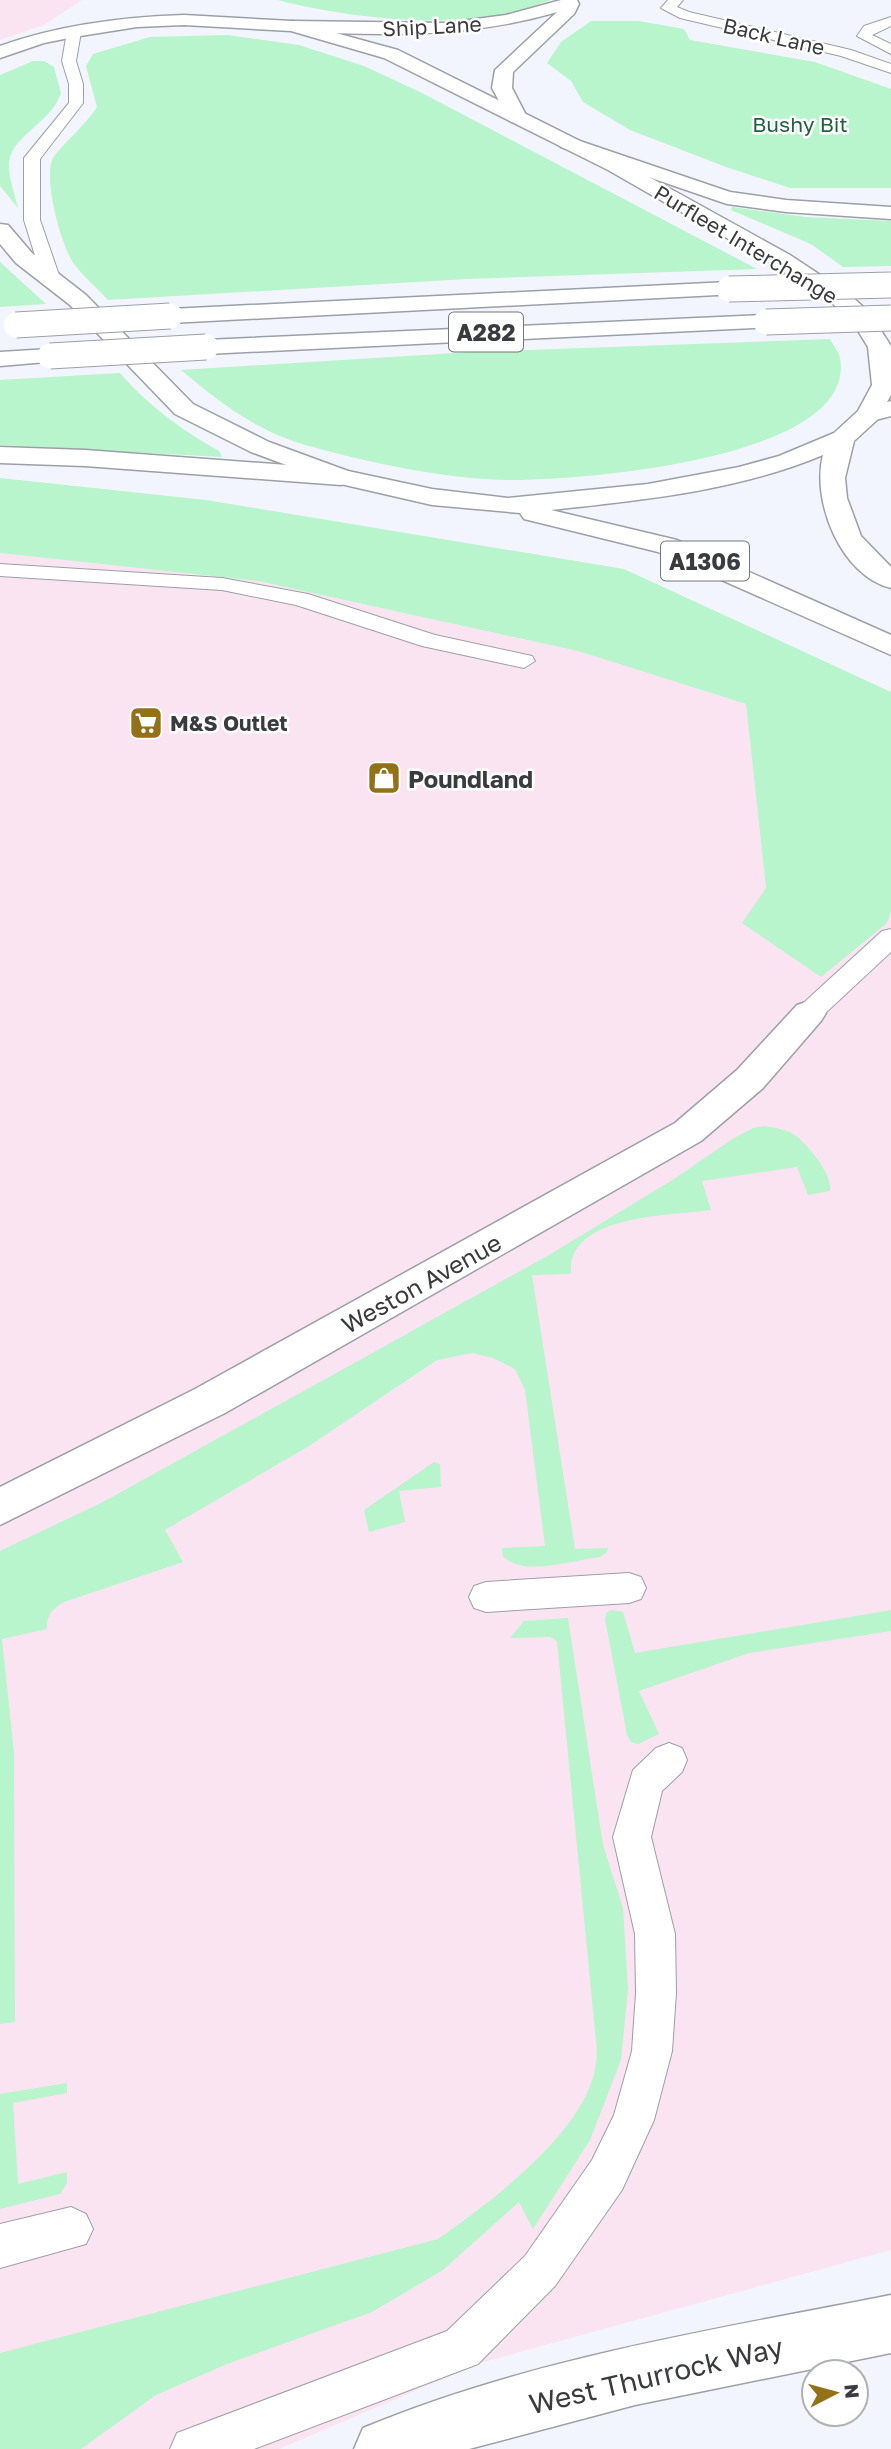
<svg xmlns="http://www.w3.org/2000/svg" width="891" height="2449" font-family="'Golos Text',sans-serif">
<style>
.commercial{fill:#fae4f2}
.green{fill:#b8f4cc}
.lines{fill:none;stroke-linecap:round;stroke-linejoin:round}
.lane-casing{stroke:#9c9fa6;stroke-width:2}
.street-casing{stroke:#9c9fa6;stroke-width:3}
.secondary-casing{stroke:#9c9fa6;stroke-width:3}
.primary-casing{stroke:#9c9fa6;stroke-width:3}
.highway-casing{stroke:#9c9fa6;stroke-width:3}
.lane{fill:#fff;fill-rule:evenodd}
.street{fill:#fff;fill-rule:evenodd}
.secondary{fill:#fff;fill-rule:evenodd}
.primary{fill:#fff;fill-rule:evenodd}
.highway{fill:#fff;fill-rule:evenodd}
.highway-bridge-casing{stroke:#9c9fa6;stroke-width:27;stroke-linecap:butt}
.highway-bridge{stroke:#fff;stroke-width:25}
.labels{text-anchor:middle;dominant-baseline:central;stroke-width:5;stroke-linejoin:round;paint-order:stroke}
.far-street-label{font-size:21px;fill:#3a3b3e;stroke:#fff}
.far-park-label{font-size:21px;fill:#20623d;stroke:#fff}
.far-poi-label{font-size:21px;font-weight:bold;fill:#3a3b3e;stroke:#fff;text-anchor:start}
.shield{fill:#fff;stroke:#757678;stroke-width:2}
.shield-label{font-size:23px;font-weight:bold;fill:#3a3b3e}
.poi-label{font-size:24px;font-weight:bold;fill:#3a3b3e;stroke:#fff;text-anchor:start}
.street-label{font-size:24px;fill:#3a3b3e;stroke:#fff}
.near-street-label{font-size:28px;fill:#3a3b3e;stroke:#fff}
</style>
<rect width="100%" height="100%" fill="#f2f5fd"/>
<g class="commercial">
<path d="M 0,0 L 82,0 L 44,25 L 0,40 Z"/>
<path d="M 0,553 L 258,581 L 578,651 L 746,704 L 766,888 L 887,923 L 891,911 L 891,2250 L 480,2363 L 279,2449 L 0,2449 Z"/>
</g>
<g class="green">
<path d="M 277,0 L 551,0 C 533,6 513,15 495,17 C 424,26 346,17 277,0 Z"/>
<path d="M 591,21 L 639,21 L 684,29 L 690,40 L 815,62 L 891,89 L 891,188 L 790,188 L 726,167 L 630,130 L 583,102 L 571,81 L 547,63 L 561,42 Z"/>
<path d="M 227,35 L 299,45 L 364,66 L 422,93 L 757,269 L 467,279 L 108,300 C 97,288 84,277 74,264 C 61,245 44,182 52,160 C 56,150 87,124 97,107 L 86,66 L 93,54 L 150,37 Z"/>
<path d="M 33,61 L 44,61 L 54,67 L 61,93 C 51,125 6,136 9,169 C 10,182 15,195 18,208 L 0,186 L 0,75 Z"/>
<path d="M 732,207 L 805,217 L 891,221 L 891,266 L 843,267 L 811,244 L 731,210 Z"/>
<path d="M 0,262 L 46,304 L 0,307 Z"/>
<path d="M 830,339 C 833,345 839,352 840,358 C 859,461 570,481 506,480 C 442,478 375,464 313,447 C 261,434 221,404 181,370 L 472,352 Z"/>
<path d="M 120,373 C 150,407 180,429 219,451 L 222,457 L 0,445 L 0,380 Z"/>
<path d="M 0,478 L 206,500 L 624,569 L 891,692 L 891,911 L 887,923 L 821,977 L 742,923 L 766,888 L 746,704 L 578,651 L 258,581 L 0,553 Z"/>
<path d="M 765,1126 C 776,1128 787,1129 796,1136 C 809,1146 833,1175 830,1191 L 808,1195 L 797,1167 L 702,1181 L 711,1210 C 670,1216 566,1214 571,1274 L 532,1275 L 575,1549 L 608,1548 L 607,1552 L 600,1557 C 571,1560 528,1577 503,1557 L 502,1548 L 545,1546 L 525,1390 L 515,1369 L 493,1358 L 472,1353 L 437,1360 L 309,1446 L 165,1530 L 183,1562 L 64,1602 C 52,1609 46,1616 47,1629 L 2,1639 L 14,1753 L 15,2022 L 0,2024 L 0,1551 L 103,1502 L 365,1357 L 549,1255 L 674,1179 L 734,1138 L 753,1128 Z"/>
<path d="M 434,1462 L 440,1464 L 441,1487 L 399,1491 L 405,1522 L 369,1532 L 364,1510 Z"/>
<path d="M 612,1610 L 623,1612 L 635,1653 L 891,1610 L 891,1631 L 749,1653 L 639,1691 L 659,1734 L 638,1744 L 631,1742 L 627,1735 L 605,1619 L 607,1612 Z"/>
<path d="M 568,1618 L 603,1845 L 623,1908 L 628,1989 L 621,2060 L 590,2140 L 533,2229 L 519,2202 L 443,2270 L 372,2312 L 227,2364 L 156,2395 L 81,2449 L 0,2449 L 0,2353 L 438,2239 C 490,2202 588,2131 596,2063 C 598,2053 596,2041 595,2031 L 557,1641 L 550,1637 L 510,1638 L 524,1621 Z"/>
<path d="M 67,2083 L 67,2093 L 13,2103 L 18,2184 L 67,2172 L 67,2183 L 60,2194 L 0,2209 L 0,2094 Z"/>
</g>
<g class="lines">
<defs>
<g id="lane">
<path d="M 668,0 L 683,0 L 677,7 L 689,12 L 851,50 L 891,64 L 891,73 L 841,56 L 680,18 L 661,8 Z"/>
<path d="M 891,17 L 891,26 L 872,35 L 891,44 L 891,54 L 857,36 L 864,26 Z"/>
<path d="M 74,28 L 81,32 L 76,61 L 83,84 L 83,103 L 40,159 L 40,220 L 59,275 L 50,280 L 41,275 L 24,220 L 24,158 L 69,103 L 69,84 L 62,61 L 67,32 Z"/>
<path d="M 0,564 L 222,578 L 308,594 L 435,635 L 532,656 L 535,661 L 524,668 L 422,646 L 296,605 L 222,590 L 0,576 Z"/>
<path d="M 891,929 L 891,952 L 819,1019 L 809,1022 L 799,1019 L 796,1013 L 799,1007 L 882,931 Z"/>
<path d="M 629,1573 L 641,1577 L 646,1588 L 641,1599 L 629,1603 L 486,1612 L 474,1608 L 469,1597 L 474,1586 L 486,1582 Z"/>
<path d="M 669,1743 L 682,1748 L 687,1760 L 682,1772 L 662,1791 L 651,1837 L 675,1934 L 676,1993 L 672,2051 L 654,2120 L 622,2190 L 555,2286 L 478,2364 L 254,2449 L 170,2449 L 177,2433 L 447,2331 L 525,2256 L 592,2160 L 614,2115 L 632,2051 L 636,1993 L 635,1934 L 613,1837 L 633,1770 L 656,1748 Z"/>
<path d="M 71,2207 L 86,2214 L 93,2229 L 86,2244 L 0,2268 L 0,2224 Z"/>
</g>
<path id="street" d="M 809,1001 L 821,1005 L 826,1013 L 821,1021 L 763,1088 L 701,1141 L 225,1413 L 0,1525 L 0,1487 L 195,1389 L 675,1123 L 737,1070 L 797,1005 Z"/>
<g id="secondary">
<path d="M 561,0 L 577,0 L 579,4 L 574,14 L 513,72 L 512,88 L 527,117 L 517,123 L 510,121 L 492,88 L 495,70 L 557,12 C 469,38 382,36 292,31 L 283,26 L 292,21 L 446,23 L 506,15 Z"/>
<path d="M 891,2295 L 891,2353 L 635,2405 L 469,2449 L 354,2449 L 363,2428 C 531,2358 713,2330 891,2295 Z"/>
</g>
<path id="primary" d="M 184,15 L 292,21 L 398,50 L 622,162 L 790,255 L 849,294 L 869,312 L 891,346 L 891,395 L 877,420 L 854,441 L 845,478 L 847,498 L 861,536 L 891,567 L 891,588 C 841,576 811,501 823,455 C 737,491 643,500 551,510 L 677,540 L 891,635 L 891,655 L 658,552 L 524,519 L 520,513 L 432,505 L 332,482 L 251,452 L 175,414 L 70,305 L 16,263 L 0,244 L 0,224 L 8,225 L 32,253 L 86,295 L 193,404 L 269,442 L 348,471 L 432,489 L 508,498 L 648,484 L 739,467 L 779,456 L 834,433 L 858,411 L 872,385 L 868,347 L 852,321 L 833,304 L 774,265 L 608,170 L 384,58 L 291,31 L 184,25 L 137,27 L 74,37 L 44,43 L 0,58 L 0,46 C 59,25 122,17 184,15 Z"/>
<g id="highway">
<path d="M 568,137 L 730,192 L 786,200 L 891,207 L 891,219 L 786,212 L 727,204 L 561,147 L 558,143 L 561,139 Z"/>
<path d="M 729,282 L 740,289 L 737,294 L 170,323 L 159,316 L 170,309 Z"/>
<path d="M 766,315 L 774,317 L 778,322 L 774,327 L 206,354 L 198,352 L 194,347 L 198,342 L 206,340 Z"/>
<path d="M 50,349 L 58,351 L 62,356 L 58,361 L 0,366 L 0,352 Z"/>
<path d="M 891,401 L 891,416 L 868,422 L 859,420 L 856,415 L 859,410 Z"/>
<path d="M 0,447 L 85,450 L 341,469 L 350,472 L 354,477 L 350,482 L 341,485 L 85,466 L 0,463 Z"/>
</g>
</defs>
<use href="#lane" class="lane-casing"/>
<use href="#street" class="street-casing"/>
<use href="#secondary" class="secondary-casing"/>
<use href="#primary" class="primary-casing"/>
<use href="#highway" class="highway-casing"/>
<use href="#lane" class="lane"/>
<use href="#street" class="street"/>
<use href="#secondary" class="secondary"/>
<use href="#primary" class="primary"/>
<use href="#highway" class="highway"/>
<defs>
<g id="highway-bridge">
<path d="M 729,289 L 891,285"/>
<path d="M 766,322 L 891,318"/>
<path d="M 16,325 L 170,316"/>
<path d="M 50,356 L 206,347"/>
</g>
</defs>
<use href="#highway-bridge" class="highway-bridge-casing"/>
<use href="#highway-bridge" class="highway-bridge"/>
</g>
<defs>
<symbol id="supermarket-square" viewBox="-11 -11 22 22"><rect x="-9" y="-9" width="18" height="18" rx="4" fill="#927118" stroke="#fff"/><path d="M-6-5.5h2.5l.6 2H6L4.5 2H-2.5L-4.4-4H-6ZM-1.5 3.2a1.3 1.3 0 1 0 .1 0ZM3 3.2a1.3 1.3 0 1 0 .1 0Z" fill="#fff"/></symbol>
<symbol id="shop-square" viewBox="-11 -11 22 22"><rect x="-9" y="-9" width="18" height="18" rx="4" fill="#927118" stroke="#fff"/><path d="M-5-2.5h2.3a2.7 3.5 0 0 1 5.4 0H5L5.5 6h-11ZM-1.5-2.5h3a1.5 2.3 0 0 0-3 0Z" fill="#fff"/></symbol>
</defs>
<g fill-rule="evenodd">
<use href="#supermarket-square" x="127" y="704" width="38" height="38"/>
<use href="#shop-square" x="365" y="759" width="38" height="38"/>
</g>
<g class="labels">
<g class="far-street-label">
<text transform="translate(432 26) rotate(-3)">Ship Lane</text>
<text transform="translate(774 36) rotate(13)">Back Lane</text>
<text transform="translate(746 244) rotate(31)">Purfleet Interchange</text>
</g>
<g class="far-park-label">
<text x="800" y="124">Bushy Bit</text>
</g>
<g class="far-poi-label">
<text x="170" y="723">M&amp;S Outlet</text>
</g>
<g class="shield">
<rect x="449" y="312.5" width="74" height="39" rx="5"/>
<rect x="661" y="541.5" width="88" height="39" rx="5"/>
</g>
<g class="shield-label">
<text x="486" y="332">A282</text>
<text x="705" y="561">A1306</text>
</g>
<g class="poi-label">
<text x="408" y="778">Poundland</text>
</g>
<g class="street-label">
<text transform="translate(421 1283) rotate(-29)">Weston Avenue</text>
</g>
<g class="near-street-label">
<text transform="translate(656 2375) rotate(-13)">West Thurrock Way</text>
</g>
</g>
<g transform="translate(835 2393) rotate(84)"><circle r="33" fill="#ffffff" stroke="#b0b1b2" stroke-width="2"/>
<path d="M0-5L12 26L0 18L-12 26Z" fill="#927118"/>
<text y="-10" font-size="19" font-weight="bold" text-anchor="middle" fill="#3a3b3e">N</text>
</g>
</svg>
